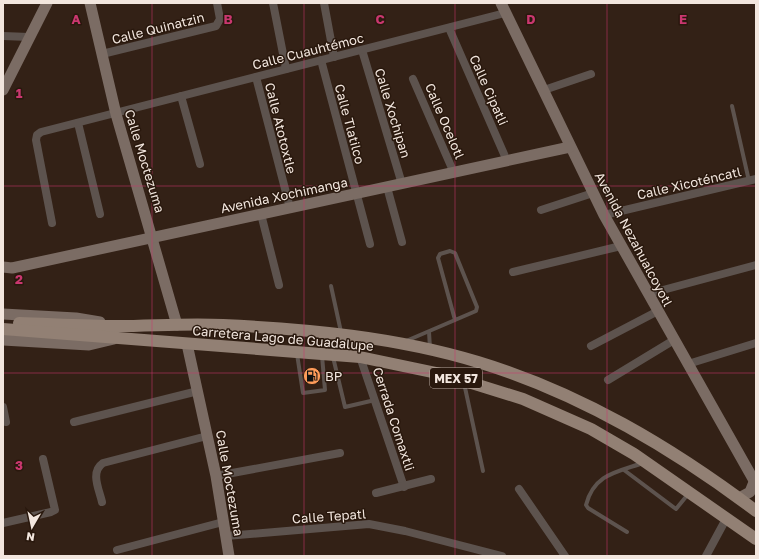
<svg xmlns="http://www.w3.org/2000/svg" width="759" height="559" font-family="'Golos Text',sans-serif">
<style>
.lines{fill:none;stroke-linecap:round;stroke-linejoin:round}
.lane{stroke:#5d534e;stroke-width:4}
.street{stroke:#5d534e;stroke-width:8}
.secondary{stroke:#7b6c64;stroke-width:11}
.primary{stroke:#928074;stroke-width:12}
.grid{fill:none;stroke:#c9376f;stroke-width:1;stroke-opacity:0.55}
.labels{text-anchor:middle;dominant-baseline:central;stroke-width:3;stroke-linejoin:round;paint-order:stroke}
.shield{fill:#29180d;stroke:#b6a89f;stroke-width:1}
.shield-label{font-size:12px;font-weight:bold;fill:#f2e6de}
.street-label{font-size:13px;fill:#f2e6de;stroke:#29180d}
.poi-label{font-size:13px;fill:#f2e6de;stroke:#29180d;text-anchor:start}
.grid-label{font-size:13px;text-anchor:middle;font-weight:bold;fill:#c9376f;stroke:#29180d;stroke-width:3;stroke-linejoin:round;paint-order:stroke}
</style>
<rect width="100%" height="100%" fill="#332116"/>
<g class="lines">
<g class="lane">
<path d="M 732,106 L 749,181"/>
<path d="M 331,286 L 341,332"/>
<path d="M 429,332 L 430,348"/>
<path d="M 406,341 L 476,311 L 477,307 L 455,253 L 450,251 L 440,254 L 438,258 L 455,320"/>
<path d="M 297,354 L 303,393 L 325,390 L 322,356"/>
<path d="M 333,357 L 345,407 L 375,400"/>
<path d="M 464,383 L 483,471"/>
<path d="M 624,470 L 676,509 L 689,493"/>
<path d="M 627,532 L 588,508 L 586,505 C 594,474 617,472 643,463"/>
</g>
<g class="street">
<path d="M 273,3 L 286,69"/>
<path d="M 324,3 L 334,57"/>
<path d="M 449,28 L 507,161"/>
<path d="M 3,36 L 29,37"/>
<path d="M 362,50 L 402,184"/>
<path d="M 102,54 L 216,26 L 220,19 L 217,3"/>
<path d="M 321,60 L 370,244"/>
<path d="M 256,77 L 290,208"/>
<path d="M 413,79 L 454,173"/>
<path d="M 544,90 L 591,74"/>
<path d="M 181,96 L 200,164"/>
<path d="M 78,123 L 100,214"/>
<path d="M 387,187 L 402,242"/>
<path d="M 541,210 L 593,193"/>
<path d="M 261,214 L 279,285"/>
<path d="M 604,215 L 756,179"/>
<path d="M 52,223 L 36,140 L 37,135 L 41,132 L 505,13"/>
<path d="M 513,272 L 621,246"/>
<path d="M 648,294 L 756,265"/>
<path d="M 353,336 L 404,487"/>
<path d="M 591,346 L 658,311"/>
<path d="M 688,364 L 756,343"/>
<path d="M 608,380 L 674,340"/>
<path d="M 3,407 L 6,422"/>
<path d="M 74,422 L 198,391"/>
<path d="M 216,476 L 340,453"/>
<path d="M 519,489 L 565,556"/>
<path d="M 376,493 L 431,479"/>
<path d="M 102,502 C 99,489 90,472 103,463 L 207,436"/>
<path d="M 3,523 L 51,512 L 55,510 L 43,459"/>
<path d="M 226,536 L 369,524 L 405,531 L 502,556"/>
<path d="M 117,550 L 223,522"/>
<path d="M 706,556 L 726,519"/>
</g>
<g class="secondary">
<path d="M 90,3 L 116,114 L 177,325"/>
<path d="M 501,3 L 604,215 L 756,484"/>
<path d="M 3,90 L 47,3"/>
<path d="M 3,267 L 12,268 L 570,147"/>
<path d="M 3,314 L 76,318 L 100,322"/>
<path d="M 3,340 L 89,345 L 114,339"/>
<path d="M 187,344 L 216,476 L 229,556"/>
<path d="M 739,498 L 750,492 L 754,482"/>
</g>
<g class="primary">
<path d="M 19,323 C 52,324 85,326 117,326 C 152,326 188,323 223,325 C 308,329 396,337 478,362 C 580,393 671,447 756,511"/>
<path d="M 3,329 L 360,357 L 446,375 L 523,399 L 591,429 L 634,454 L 756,539"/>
</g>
</g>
<path class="grid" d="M 152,3 L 152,556M 304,3 L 304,556M 455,3 L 455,556M 607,3 L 607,556M 3,186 L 756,186M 3,373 L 756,373"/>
<defs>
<symbol id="fuel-disc" viewBox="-11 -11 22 22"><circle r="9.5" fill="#fe9b59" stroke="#29180d"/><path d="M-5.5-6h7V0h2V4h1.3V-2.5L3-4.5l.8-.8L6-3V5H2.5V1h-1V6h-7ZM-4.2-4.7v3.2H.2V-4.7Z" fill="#111"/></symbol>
</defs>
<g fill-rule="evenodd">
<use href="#fuel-disc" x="302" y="366" width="20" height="20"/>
</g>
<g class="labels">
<rect class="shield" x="430" y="368" width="52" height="20" rx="3"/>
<g class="shield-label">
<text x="456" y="378">MEX 57</text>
</g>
<g class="street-label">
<text transform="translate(158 28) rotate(-14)">Calle Quinatzin</text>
<text transform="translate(308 51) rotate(-14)">Calle Cuauhtémoc</text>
<text transform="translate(489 90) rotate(66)">Calle Cipatli</text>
<text transform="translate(393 113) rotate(73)">Calle Xochipan</text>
<text transform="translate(445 121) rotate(67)">Calle Ocelotl</text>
<text transform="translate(350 124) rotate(75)">Calle Tlatilco</text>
<text transform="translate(281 128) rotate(76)">Calle Atotoxtle</text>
<text transform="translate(145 161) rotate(73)">Calle Moctezuma</text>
<text transform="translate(689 183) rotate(-13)">Calle Xicoténcatl</text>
<text transform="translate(284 195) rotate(-12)">Avenida Xochimanga</text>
<text transform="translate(634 239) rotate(62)">Avenida Nezahualcoyotl</text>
<text transform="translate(283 338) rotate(5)">Carretera Lago de Guadalupe</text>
<text transform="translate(394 419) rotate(72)">Cerrada Comaxtli</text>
<text transform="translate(230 483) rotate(80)">Calle Moctezuma</text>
<text transform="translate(329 516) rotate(-4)">Calle Tepatl</text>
</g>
<g class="poi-label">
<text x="325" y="376">BP</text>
</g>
</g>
<g class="grid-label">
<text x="76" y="24">A</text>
<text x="228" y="24">B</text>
<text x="380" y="24">C</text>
<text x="531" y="24">D</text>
<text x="683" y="24">E</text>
<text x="19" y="98">1</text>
<text x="19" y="284">2</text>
<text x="19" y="470">3</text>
</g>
<rect width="759" height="559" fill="none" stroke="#f2e6de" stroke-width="8"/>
<g transform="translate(32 527) rotate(189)" stroke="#29180d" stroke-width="3" paint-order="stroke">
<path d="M0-3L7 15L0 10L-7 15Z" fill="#f2e6de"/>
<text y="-6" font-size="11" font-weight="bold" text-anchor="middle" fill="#f2e6de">N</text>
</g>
</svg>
